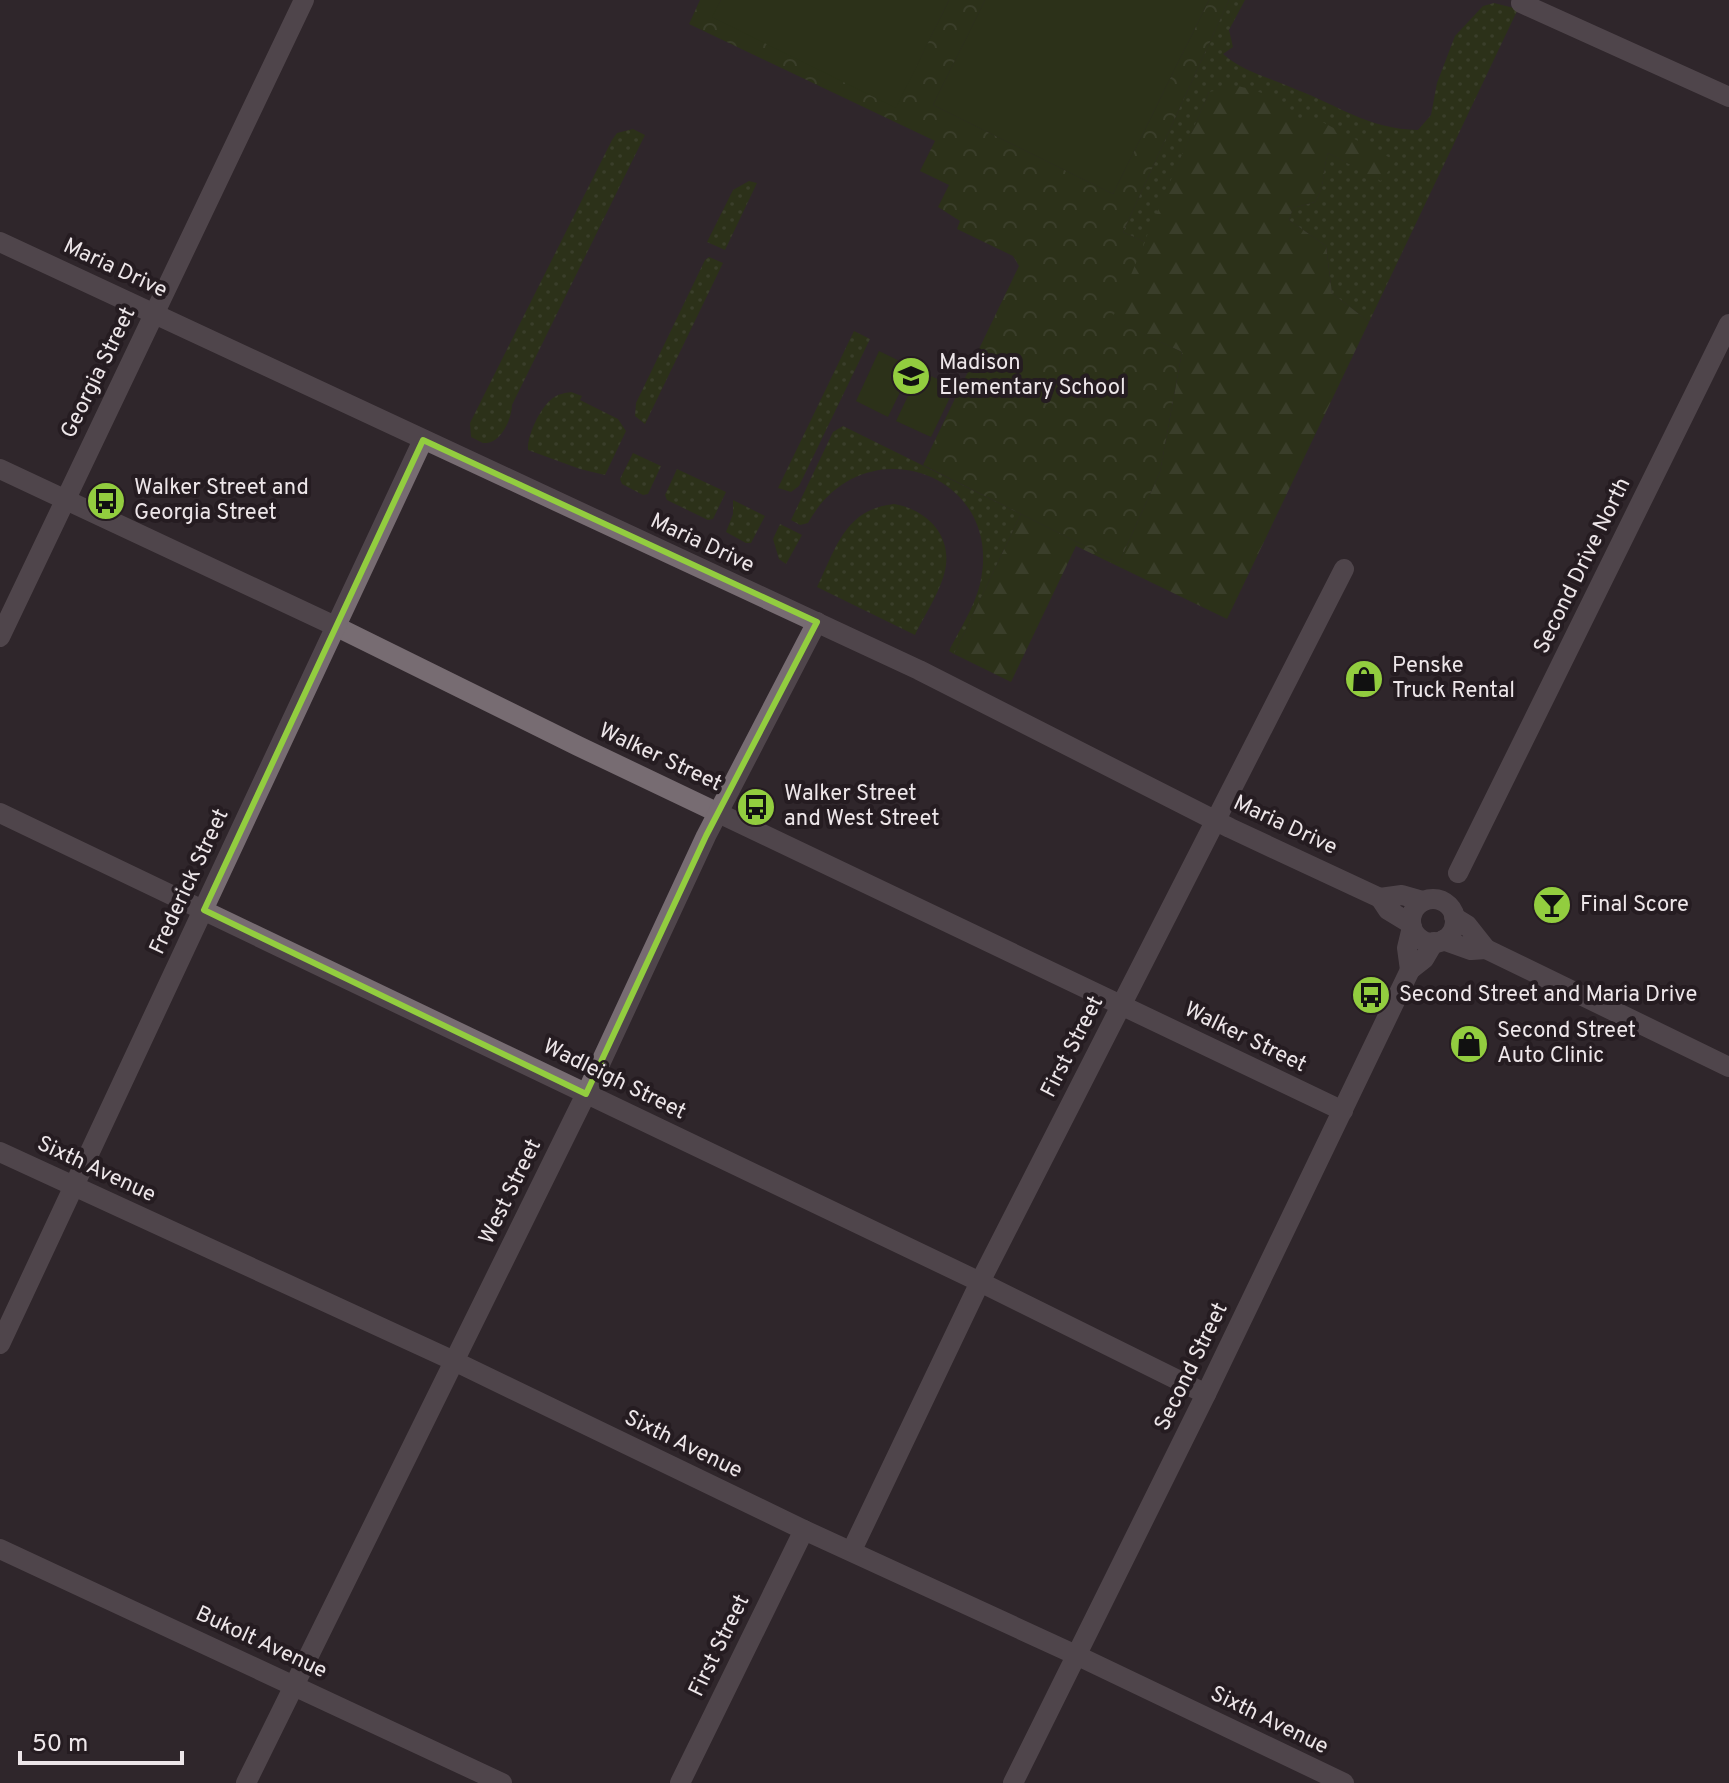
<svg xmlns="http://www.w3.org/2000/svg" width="1729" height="1783" font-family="Overpass,sans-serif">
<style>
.grass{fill:url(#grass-dots)}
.forest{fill:url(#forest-firs)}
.park{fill:url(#park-crowns)}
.pitch{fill:#283f03}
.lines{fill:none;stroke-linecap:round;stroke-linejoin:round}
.minor{stroke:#776c72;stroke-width:20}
.tertiary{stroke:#776c72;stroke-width:20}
.marked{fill:none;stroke:#92cd3f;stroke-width:6;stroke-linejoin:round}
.labels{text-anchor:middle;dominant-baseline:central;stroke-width:8;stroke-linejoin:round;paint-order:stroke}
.street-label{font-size:22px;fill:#ede6e9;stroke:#251c21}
.poi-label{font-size:22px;fill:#ede6e9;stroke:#251c21;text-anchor:start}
</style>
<defs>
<pattern id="grass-dots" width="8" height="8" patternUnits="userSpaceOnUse" patternTransform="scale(2)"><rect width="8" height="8" fill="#283f03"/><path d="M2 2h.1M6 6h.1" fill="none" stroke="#485b28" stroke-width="1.8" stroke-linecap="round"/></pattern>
<pattern id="forest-firs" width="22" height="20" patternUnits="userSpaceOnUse" patternTransform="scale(2)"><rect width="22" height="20" fill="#283f03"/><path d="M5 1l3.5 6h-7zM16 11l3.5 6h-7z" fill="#485b28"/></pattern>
<pattern id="park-crowns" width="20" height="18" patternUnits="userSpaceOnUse" patternTransform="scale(2)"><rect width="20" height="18" fill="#283f03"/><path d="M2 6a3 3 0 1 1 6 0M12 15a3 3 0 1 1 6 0" fill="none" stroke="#485b28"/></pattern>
</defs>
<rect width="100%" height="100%" fill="#2f262b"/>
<g class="grass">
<path d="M 1229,0 L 1245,0 L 1229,30 L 1233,47 L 1223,54 C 1244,72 1270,78 1295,89 C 1340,106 1368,129 1418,130 L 1431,115 L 1437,83 L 1455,36 L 1483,6 L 1494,3 L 1518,9 L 1369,322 L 1332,293 L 1326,246 L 1289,220 L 1293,208 L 1315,202 C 1326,185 1322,172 1328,153 L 1381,180 L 1297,122 L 1209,92 L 1145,242 L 1123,232 Z"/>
<path d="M 633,129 L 645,135 L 512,405 C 512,418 501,445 483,443 C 481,442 473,438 471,437 L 470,423 L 612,140 L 617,133 Z"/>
<path d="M 749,181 L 757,183 L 725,250 L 707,242 L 733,190 Z"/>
<path d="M 709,257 L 723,263 L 645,424 L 635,416 L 636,403 L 705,260 Z"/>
<path d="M 854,331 L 870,339 L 799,486 L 791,492 L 778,488 Z"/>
<path d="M 571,392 L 582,396 L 580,400 L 618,419 L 626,431 L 605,475 L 580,469 L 528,450 C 527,436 540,407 553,398 C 558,394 565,393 571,392 Z"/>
<path d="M 843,426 L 1021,514 L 954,654 L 949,651 C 960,629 977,603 981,579 C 1002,472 862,424 808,523 L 800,525 L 791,520 L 833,432 Z"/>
<path d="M 633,453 L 661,466 L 648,494 L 643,495 L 622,484 L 620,479 Z"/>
<path d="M 677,469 L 726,492 L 713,519 L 708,520 L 667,500 L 665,495 Z"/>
<path d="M 733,500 L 765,516 L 751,543 L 746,543 L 726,532 L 733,514 Z"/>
<path d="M 894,504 C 924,509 950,532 946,565 C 943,588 925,614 915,635 L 817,587 C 836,548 845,509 894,504 Z"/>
<path d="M 780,524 L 802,535 L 786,564 L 779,559 L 773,539 Z"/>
</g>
<path class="forest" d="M 1238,86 C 1264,92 1282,99 1297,122 L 1309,115 L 1396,161 L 1381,181 L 1328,153 C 1322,173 1326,185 1315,202 L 1293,208 L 1289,220 L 1326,246 L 1332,293 L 1369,322 L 1227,619 L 1076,546 L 1011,682 L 954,654 L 1021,514 L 1119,563 L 1160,472 L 1182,352 L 1111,319 L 1209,92 Z"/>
<path class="park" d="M 700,0 L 721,0 L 713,17 L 896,107 L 949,0 L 985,0 L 933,105 L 1113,194 L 1209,0 L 1229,0 L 1123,232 L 1145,242 L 1112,319 L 1182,352 L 1160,472 L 1119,563 L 923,465 L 1019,266 L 1013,256 L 957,229 L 960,221 L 938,207 L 949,185 L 920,171 L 935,141 L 689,24 Z"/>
<g class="pitch">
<path d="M 721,0 L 949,0 L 896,108 L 712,17 Z"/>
<path d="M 985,0 L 1209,0 L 1113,194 L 933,105 Z"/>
<path d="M 879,351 L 912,367 L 888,417 L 856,401 Z"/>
<path d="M 920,371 L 955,387 L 931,437 L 896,421 Z"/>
</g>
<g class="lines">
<g class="minor">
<path d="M 1522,0 L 1521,3 L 1729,97"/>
<path d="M 0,242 L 919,670 L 1230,828 L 1380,898"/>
<path d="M 0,469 L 335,626 L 578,746 L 1343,1111"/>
<path d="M 0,637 L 304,0"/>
<path d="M 0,813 L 980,1282 L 1206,1394"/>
<path d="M 0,1152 L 454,1361 L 804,1530 L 1076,1655 L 1344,1783"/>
<path d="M 0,1344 L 423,440"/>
<path d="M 0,1549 L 502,1783"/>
<path d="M 852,1550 L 980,1282 L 1344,569"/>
<path d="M 246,1783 L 586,1094 L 706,836 L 817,622"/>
<path d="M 680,1783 L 804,1530"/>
</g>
<g class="tertiary">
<path d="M 1458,873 L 1729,324"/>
<circle cx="1433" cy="921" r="22"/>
<path d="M 1411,924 L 1388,910 L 1380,898 L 1402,895 L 1423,901"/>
<path d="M 1412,927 L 1407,948 L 1410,970 L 1424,959 L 1434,942"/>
<path d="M 1443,940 L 1471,950 L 1486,949 L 1467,925 L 1454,917"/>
<path d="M 1486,949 L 1729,1067"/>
<path d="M 1013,1783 L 1206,1394 L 1410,970"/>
</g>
</g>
<path d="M0 0H1729V1783H0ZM 423,440 L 817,622 L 706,836 L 586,1094 L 204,910 Z" fill="#2f262b" fill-opacity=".55" fill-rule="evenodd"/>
<path class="marked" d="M 423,440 L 817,622 L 706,836 L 586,1094 L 204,910 Z"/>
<defs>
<symbol id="school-disc" viewBox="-11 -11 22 22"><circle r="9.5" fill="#92cd3f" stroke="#251c21"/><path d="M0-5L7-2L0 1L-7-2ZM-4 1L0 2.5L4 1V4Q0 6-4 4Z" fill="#111"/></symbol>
<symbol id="bus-disc" viewBox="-11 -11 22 22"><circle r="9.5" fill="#92cd3f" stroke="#251c21"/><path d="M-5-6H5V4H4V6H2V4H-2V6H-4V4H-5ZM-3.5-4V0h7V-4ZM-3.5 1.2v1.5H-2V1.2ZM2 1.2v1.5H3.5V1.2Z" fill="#111"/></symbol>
<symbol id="shop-disc" viewBox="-11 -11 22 22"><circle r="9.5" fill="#92cd3f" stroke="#251c21"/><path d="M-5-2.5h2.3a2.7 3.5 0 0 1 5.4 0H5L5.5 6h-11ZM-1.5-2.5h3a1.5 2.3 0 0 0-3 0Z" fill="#111"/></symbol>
<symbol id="bar-disc" viewBox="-11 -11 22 22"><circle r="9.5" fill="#92cd3f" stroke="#251c21"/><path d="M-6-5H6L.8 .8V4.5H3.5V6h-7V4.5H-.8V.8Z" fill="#111"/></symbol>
</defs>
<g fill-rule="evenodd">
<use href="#school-disc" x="889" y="354" width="44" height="44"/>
<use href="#bus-disc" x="84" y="479" width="44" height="44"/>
<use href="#shop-disc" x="1342" y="657" width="44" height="44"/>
<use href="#bus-disc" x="734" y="785" width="44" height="44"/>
<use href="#bar-disc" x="1530" y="883" width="44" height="44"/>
<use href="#bus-disc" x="1349" y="973" width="44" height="44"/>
<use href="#shop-disc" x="1447" y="1022" width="44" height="44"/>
</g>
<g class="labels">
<g class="street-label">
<text transform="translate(115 269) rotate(25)">Maria Drive</text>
<text transform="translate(99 373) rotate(-64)">Georgia Street</text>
<text transform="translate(702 544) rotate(25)">Maria Drive</text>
<text transform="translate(1583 566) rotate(-64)">Second Drive North</text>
<text transform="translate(660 758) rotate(25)">Walker Street</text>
<text transform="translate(1285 826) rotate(25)">Maria Drive</text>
<text transform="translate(190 882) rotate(-65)">Frederick Street</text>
<text transform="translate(1245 1038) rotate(26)">Walker Street</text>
<text transform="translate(1073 1047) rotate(-63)">First Street</text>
<text transform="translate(614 1080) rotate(26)">Wadleigh Street</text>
<text transform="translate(96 1170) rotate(25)">Sixth Avenue</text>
<text transform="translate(511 1192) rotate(-64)">West Street</text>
<text transform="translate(1192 1367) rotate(-64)">Second Street</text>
<text transform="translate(683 1445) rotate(26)">Sixth Avenue</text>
<text transform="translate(261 1643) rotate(25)">Bukolt Avenue</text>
<text transform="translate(720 1646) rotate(-64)">First Street</text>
<text transform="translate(1269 1721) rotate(26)">Sixth Avenue</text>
</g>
<g class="poi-label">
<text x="939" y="363">Madison<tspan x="939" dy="25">Elementary School</tspan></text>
<text x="134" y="488">Walker Street and<tspan x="134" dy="25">Georgia Street</tspan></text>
<text x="1392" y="666">Penske<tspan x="1392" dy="25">Truck Rental</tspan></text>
<text x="784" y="794">Walker Street<tspan x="784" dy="25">and West Street</tspan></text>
<text x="1580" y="905">Final Score</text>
<text x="1399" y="995">Second Street and Maria Drive</text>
<text x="1497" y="1031">Second Street<tspan x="1497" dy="25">Auto Clinic</tspan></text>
</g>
</g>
<path d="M20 1751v12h162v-12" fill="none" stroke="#ede6e9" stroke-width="4"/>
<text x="32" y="1751" font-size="24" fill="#ede6e9" stroke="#251c21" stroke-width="6" paint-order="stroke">50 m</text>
</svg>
